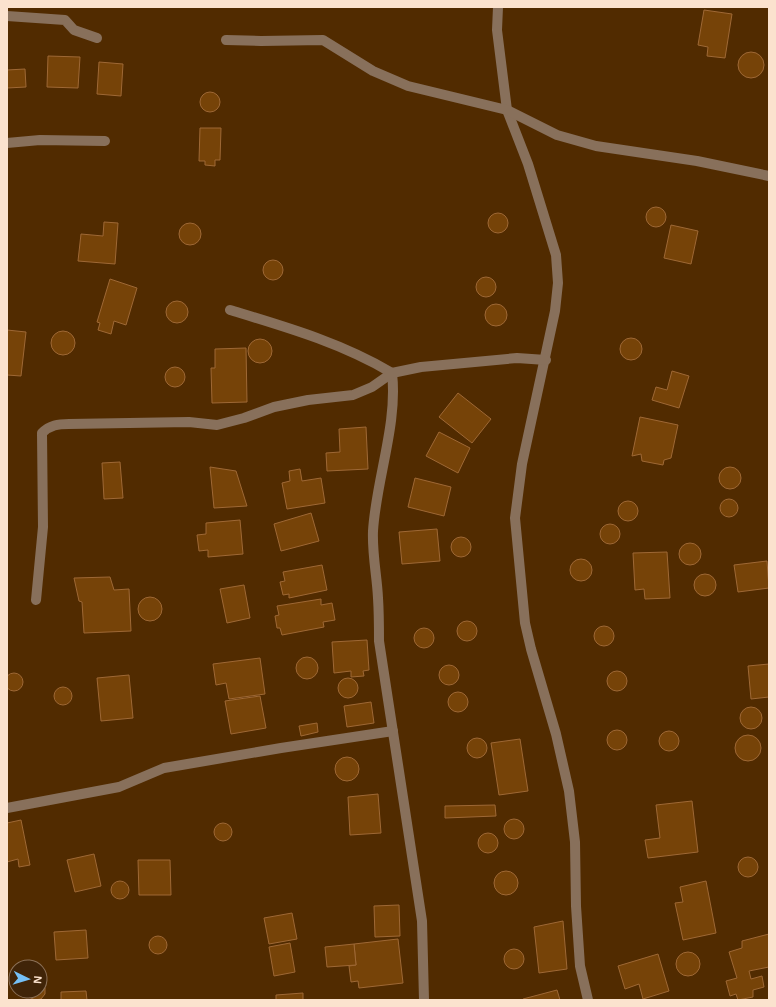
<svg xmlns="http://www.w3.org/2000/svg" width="776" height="1007" font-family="Arial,sans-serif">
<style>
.building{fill:#764308;stroke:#9e6835}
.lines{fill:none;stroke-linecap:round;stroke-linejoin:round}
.minor{stroke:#88705b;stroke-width:10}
</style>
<rect width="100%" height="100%" fill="#512b00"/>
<g class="building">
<path d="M 704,10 L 732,14 L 725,58 L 707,56 L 708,47 L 698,45 Z"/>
<circle cx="751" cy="65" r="13"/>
<path d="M 48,56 L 80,57 L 78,88 L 47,87 Z"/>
<path d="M 99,62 L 123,64 L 121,96 L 97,94 Z"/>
<path d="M 25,69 L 26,87 L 7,88 L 7,70 Z"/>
<circle cx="210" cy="102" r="10"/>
<path d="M 200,128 L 221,128 L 220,160 L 215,160 L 215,166 L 205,165 L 205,161 L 199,161 Z"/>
<circle cx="656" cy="217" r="10"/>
<circle cx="498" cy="223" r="10"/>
<path d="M 104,222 L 118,223 L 115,264 L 78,261 L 81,234 L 103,236 Z"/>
<circle cx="190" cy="234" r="11"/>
<path d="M 671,225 L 698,231 L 691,264 L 664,258 Z"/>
<circle cx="273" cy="270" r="10"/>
<circle cx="486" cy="287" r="10"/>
<path d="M 110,279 L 137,288 L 126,325 L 114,321 L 111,334 L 98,330 L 100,323 L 97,322 Z"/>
<circle cx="177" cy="312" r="11"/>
<circle cx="496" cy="315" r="11"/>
<path d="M 7,330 L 26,332 L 21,376 L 7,375 Z"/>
<circle cx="63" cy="343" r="12"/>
<circle cx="631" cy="349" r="11"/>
<circle cx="260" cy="351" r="12"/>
<path d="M 246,348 L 247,402 L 212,403 L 211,368 L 215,368 L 215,349 Z"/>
<circle cx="175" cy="377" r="10"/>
<path d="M 672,371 L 689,376 L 679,408 L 652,400 L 656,387 L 667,390 Z"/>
<path d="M 458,393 L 491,419 L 472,443 L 439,417 Z"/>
<path d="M 640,417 L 678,425 L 671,458 L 664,460 L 663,465 L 642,461 L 641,454 L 632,456 Z"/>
<path d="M 366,427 L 368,469 L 327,471 L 326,453 L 340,452 L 339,429 Z"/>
<path d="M 439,432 L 470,448 L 458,473 L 426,456 Z"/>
<path d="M 120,462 L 123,498 L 104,499 L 102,463 Z"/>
<circle cx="730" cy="478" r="11"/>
<path d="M 210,467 L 236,471 L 247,506 L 214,508 Z"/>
<path d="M 300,469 L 302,481 L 321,478 L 325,503 L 287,509 L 282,483 L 290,481 L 289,471 Z"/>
<path d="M 415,478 L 451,487 L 444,516 L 408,507 Z"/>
<circle cx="729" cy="508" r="9"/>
<circle cx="628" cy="511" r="10"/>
<path d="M 311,513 L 319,541 L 281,551 L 274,524 Z"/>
<path d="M 240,520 L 243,554 L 208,557 L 208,550 L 199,551 L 197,535 L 206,534 L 206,523 Z"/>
<circle cx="610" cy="534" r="10"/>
<path d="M 437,529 L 440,561 L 402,564 L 399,532 Z"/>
<circle cx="461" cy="547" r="10"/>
<circle cx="690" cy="554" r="11"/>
<path d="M 667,552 L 670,598 L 645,599 L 644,589 L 635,590 L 633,553 Z"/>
<circle cx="581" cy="570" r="11"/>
<path d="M 767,561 L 769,588 L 738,592 L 734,565 Z"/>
<path d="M 322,565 L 327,590 L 289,598 L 289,594 L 283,595 L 280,582 L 285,581 L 283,572 Z"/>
<circle cx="705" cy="585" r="11"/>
<path d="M 110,577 L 114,590 L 129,589 L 131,631 L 84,633 L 82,602 L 79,601 L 74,578 Z"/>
<path d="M 244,585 L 250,618 L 227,623 L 220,589 Z"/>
<circle cx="150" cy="609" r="12"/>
<path d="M 321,599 L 321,605 L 332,603 L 335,620 L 323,622 L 324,627 L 282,635 L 280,628 L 277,628 L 275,616 L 279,615 L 277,606 Z"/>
<circle cx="467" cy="631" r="10"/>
<circle cx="604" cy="636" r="10"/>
<circle cx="424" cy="638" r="10"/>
<path d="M 367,640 L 369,670 L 363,671 L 364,676 L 351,677 L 351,671 L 334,673 L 332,642 Z"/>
<circle cx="307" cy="668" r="11"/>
<path d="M 260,658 L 265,694 L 229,699 L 226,683 L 216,685 L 213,664 Z"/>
<path d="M 769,664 L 769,697 L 751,699 L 748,666 Z"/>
<circle cx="449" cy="675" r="10"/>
<circle cx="617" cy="681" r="10"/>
<circle cx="14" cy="682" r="9"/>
<path d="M 129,675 L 133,718 L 101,721 L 97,678 Z"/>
<circle cx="348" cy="688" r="10"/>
<circle cx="63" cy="696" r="9"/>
<circle cx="458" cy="702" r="10"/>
<path d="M 260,696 L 266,728 L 231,734 L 225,701 Z"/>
<path d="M 371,702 L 374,723 L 347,727 L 344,706 Z"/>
<circle cx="751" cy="718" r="11"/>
<path d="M 317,723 L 318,732 L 301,736 L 299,726 Z"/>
<circle cx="617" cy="740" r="10"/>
<circle cx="669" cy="741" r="10"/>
<circle cx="748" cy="748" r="13"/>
<circle cx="477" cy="748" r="10"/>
<path d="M 520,739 L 528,791 L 499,795 L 491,743 Z"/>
<circle cx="347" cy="769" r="12"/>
<path d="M 378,794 L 381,833 L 350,835 L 348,797 Z"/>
<path d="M 692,801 L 698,852 L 648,858 L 645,840 L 660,838 L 656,805 Z"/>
<path d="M 495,805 L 496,816 L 445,818 L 445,806 Z"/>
<circle cx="514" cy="829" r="10"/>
<path d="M 21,820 L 30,865 L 19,867 L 18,859 L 7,862 L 7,823 Z"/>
<circle cx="223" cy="832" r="9"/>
<circle cx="488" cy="843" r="10"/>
<path d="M 94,854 L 101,886 L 75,892 L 67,860 Z"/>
<circle cx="748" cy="867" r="10"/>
<path d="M 138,860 L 170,860 L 171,895 L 139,895 Z"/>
<circle cx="506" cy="883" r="12"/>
<circle cx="120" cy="890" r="9"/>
<path d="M 706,881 L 716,933 L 683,940 L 675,903 L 683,902 L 680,887 Z"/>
<path d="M 399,905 L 400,936 L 375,937 L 374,906 Z"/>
<path d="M 292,913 L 297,939 L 269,944 L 264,918 Z"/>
<path d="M 563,921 L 567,969 L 539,973 L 534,927 Z"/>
<path d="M 86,930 L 88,958 L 56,960 L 54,932 Z"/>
<path d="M 769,934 L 769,967 L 749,971 L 751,979 L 762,976 L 764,987 L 753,990 L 753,997 L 738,1000 L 736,994 L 730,996 L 726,981 L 737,978 L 729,952 L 742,948 L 742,941 Z"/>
<circle cx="158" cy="945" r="9"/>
<path d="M 398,939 L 403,983 L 359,988 L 358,981 L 351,982 L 349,966 L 356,965 L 354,944 Z"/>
<path d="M 290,943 L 295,972 L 274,976 L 269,947 Z"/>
<path d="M 354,944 L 356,965 L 327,967 L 325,947 Z"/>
<circle cx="514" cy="959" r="10"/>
<circle cx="688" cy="964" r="12"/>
<path d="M 658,954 L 669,991 L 643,999 L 639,984 L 625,989 L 618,966 Z"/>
<path d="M 40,982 L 45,988 L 45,994 L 41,999 L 35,1000 L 29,997 L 27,991 L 40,991 Z"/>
<path d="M 557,990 L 560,1000 L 523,1000 L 523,999 Z"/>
<path d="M 86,991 L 87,1000 L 61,1000 L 61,992 Z"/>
<path d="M 303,993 L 303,1000 L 276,1000 L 276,995 Z"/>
</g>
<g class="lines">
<g class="minor">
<path d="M 498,7 L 497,30 L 507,110 L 528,164 L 556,255 L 558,283 L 555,311 L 522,464 L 515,518 L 525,623 L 531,649 L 556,734 L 569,791 L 575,842 L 576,906 L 580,966 L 588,1000"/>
<path d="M 7,16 L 65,20 L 74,30 L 97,38"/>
<path d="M 226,40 L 261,41 L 323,40 L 373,71 L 408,86 L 507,110 L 557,135 L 596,146 L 697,161 L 769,176"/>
<path d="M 7,143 L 40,140 L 105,141"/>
<path d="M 230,310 C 286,327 342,343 392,373 C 398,424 376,480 373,531 C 372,554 377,576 378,598 C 379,613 379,627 379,641 L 422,921 L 424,1000"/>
<path d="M 36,600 L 43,527 L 42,433 C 50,425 58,424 69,424 L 189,422 L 217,425 L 244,418 L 274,407 L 308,400 L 353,395 L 372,387 L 392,373 L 421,367 L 517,358 L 546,360"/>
<path d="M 7,808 L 119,787 L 164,768 L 281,748 L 393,731"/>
</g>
</g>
<rect width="776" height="1007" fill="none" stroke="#fbe2ce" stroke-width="16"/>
<g transform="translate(28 979) rotate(95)"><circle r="19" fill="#402408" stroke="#8b7057"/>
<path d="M0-3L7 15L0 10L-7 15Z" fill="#75c0f6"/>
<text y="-6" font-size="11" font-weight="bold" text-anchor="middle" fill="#fbe2ce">N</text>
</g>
</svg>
